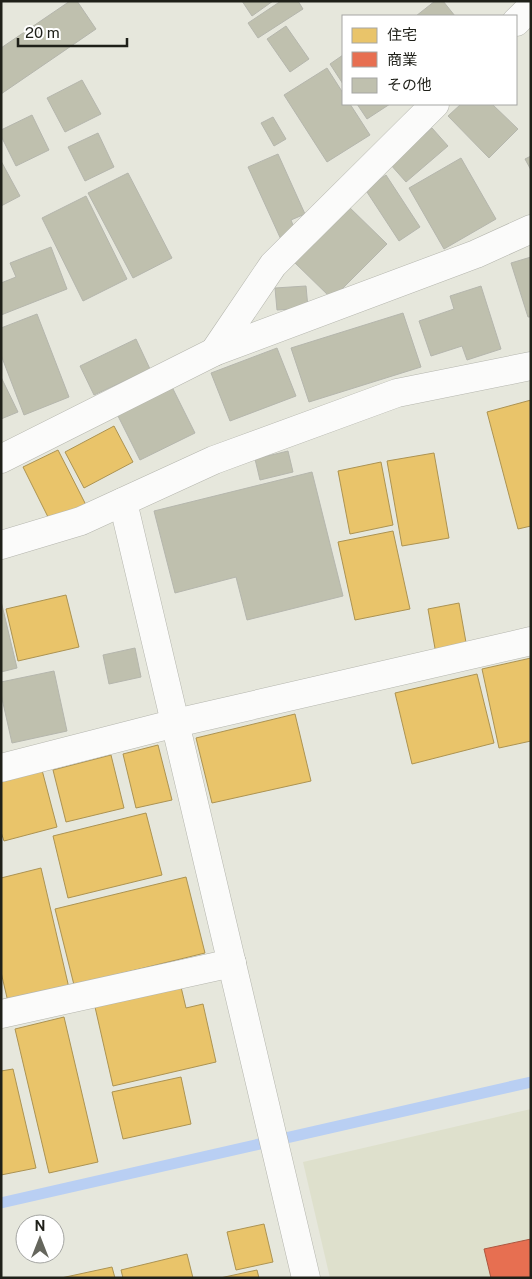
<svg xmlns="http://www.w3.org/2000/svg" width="532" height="1279" font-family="'Public Sans','Noto Sans JP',sans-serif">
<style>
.built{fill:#dee0cc}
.homes{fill:#e9c46a;stroke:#ac9352}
.shops{fill:#e76f51;stroke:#ab5740}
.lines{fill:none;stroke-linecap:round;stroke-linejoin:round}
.stream{stroke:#b9cff3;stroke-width:11}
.building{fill:#bfc0ae;stroke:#b5b6ad}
.minor-casing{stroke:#b4b5ad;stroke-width:29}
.minor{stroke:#fbfbfa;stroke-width:28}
</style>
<rect width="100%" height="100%" fill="#e6e7dc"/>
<path class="built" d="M 531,1109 L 531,1278 L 330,1278 L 303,1162 Z"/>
<g class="homes">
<path d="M 531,400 L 531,526 L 518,529 L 487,412 Z"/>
<path d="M 114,426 L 133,462 L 84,488 L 65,452 Z"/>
<path d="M 58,450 L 86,505 L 51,523 L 23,467 Z"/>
<path d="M 434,453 L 449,538 L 402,546 L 387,461 Z"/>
<path d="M 381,462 L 393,525 L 350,534 L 338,471 Z"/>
<path d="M 393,531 L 410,609 L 355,620 L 338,542 Z"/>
<path d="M 66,595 L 79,647 L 18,661 L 6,609 Z"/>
<path d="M 459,603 L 467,648 L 436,654 L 428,609 Z"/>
<path d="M 531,658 L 531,741 L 499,748 L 482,669 Z"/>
<path d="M 477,674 L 494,743 L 412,764 L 395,693 Z"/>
<path d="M 295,714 L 311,781 L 212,803 L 196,738 Z"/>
<path d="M 158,745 L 172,800 L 136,808 L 123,754 Z"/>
<path d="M 111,755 L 124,808 L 66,822 L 53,770 Z"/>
<path d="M 42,770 L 57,827 L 4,841 L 1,832 L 1,780 Z"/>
<path d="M 146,813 L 162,875 L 68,898 L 53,836 Z"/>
<path d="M 41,868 L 69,988 L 8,1002 L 1,972 L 1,878 Z"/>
<path d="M 186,877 L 205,953 L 74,985 L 55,909 Z"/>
<path d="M 181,987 L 186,1008 L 203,1004 L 216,1062 L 113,1086 L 95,1007 Z"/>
<path d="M 64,1017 L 98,1162 L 49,1173 L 15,1029 Z"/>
<path d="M 13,1069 L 36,1168 L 1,1175 L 1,1071 Z"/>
<path d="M 181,1077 L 191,1124 L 123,1139 L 112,1092 Z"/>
<path d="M 264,1224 L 273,1262 L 236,1270 L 227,1232 Z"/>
<path d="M 187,1254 L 193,1278 L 123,1278 L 121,1270 Z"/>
<path d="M 112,1267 L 115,1278 L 61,1278 Z"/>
<path d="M 257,1270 L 259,1278 L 220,1278 Z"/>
</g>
<path class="shops" d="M 531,1239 L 531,1278 L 491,1278 L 484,1249 Z"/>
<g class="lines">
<path class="stream" d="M 1,1203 L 531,1082"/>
</g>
<g class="building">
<path d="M 70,1 L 77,1 L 96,29 L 1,94 L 1,48 Z"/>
<path d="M 242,1 L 273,1 L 252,16 Z"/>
<path d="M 281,1 L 298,1 L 303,9 L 258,38 L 248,23 Z"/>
<path d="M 435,1 L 443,1 L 455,16 L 416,16 Z"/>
<path d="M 286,26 L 309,59 L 290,72 L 267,39 Z"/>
<path d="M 343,55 L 343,84 L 330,64 Z"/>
<path d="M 327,68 L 343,93 L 343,104 L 350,104 L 370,135 L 327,162 L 284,95 Z"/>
<path d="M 82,80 L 101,114 L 65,132 L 47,98 Z"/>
<path d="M 357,104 L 390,104 L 367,119 Z"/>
<path d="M 461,104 L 492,104 L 518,129 L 489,158 L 448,116 Z"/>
<path d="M 32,115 L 49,150 L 16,166 L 1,136 L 1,130 Z"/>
<path d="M 273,117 L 286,139 L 274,146 L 261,123 Z"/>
<path d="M 432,128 L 448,146 L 406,182 L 390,164 Z"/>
<path d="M 98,133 L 114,167 L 85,181 L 68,147 Z"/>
<path d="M 278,154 L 305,214 L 291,220 L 298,238 L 283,244 L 248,167 Z"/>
<path d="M 531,156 L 531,170 L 525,159 Z"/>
<path d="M 461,158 L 496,219 L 444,249 L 409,188 Z"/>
<path d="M 1,161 L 20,196 L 1,206 Z"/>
<path d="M 128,173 L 172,258 L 133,278 L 88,193 Z"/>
<path d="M 386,175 L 420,227 L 399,241 L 365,189 Z"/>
<path d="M 86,196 L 127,279 L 83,301 L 42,218 Z"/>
<path d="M 347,205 L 387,244 L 332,299 L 292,260 Z"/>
<path d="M 51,247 L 67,289 L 1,315 L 1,283 L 16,277 L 10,263 Z"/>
<path d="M 531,257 L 531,317 L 528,317 L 511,263 Z"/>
<path d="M 306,286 L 308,308 L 277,310 L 275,288 Z"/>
<path d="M 481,286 L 501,349 L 467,360 L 462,346 L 431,356 L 419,321 L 454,309 L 450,296 Z"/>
<path d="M 403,313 L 421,367 L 309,402 L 291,348 Z"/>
<path d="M 37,314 L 69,397 L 24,415 L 1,355 L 1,328 Z"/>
<path d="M 136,339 L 150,369 L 94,395 L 80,366 Z"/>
<path d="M 277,348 L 296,396 L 230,421 L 211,373 Z"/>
<path d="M 1,377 L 18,412 L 1,419 Z"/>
<path d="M 172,387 L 195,433 L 140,460 L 117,414 Z"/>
<path d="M 288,451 L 293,472 L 260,480 L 255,459 Z"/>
<path d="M 312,472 L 343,596 L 247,620 L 236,577 L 175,593 L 154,511 Z"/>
<path d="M 1,601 L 17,668 L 1,672 Z"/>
<path d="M 135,648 L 141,677 L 109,684 L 103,655 Z"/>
<path d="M 54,671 L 67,731 L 12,743 L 1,694 L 1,682 Z"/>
</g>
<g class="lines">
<defs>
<g id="minor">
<path d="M 516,22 L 531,7"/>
<path d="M 214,352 L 273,265 L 435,104"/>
<path d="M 1,459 L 214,352 L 476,254 L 531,229"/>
<path d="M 123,502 L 306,1278"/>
<path d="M 1,545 L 81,521 L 214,460 L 397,393 L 531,366"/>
<path d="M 1,768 L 176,723 L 531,641"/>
<path d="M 1,1014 L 232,963"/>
</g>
</defs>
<use href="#minor" class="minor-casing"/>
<use href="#minor" class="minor"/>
</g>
<rect width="532" height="1279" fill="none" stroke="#1f2019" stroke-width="5"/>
<rect x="342" y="15" width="175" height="90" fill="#ffffff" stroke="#a5a6a3"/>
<rect x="352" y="28" width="25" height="15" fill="#e9c46a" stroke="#a5a6a3"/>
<text x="387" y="40" font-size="15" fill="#1f2019">住宅</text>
<rect x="352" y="52" width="25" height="15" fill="#e76f51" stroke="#a5a6a3"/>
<text x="387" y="65" font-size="15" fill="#1f2019">商業</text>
<rect x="352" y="78" width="25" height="15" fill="#bfc0ae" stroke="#a5a6a3"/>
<text x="387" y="90" font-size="15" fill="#1f2019">その他</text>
<g transform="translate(40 1239)"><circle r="24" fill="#ffffff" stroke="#a5a6a3"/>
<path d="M0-4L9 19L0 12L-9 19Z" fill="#65665d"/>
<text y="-8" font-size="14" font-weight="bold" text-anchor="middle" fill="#1f2019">N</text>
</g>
<path d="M18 38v8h109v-8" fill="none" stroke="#1f2019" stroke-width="2.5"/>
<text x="25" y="38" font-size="15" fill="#1f2019" stroke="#ffffff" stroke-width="4" paint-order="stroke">20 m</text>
</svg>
